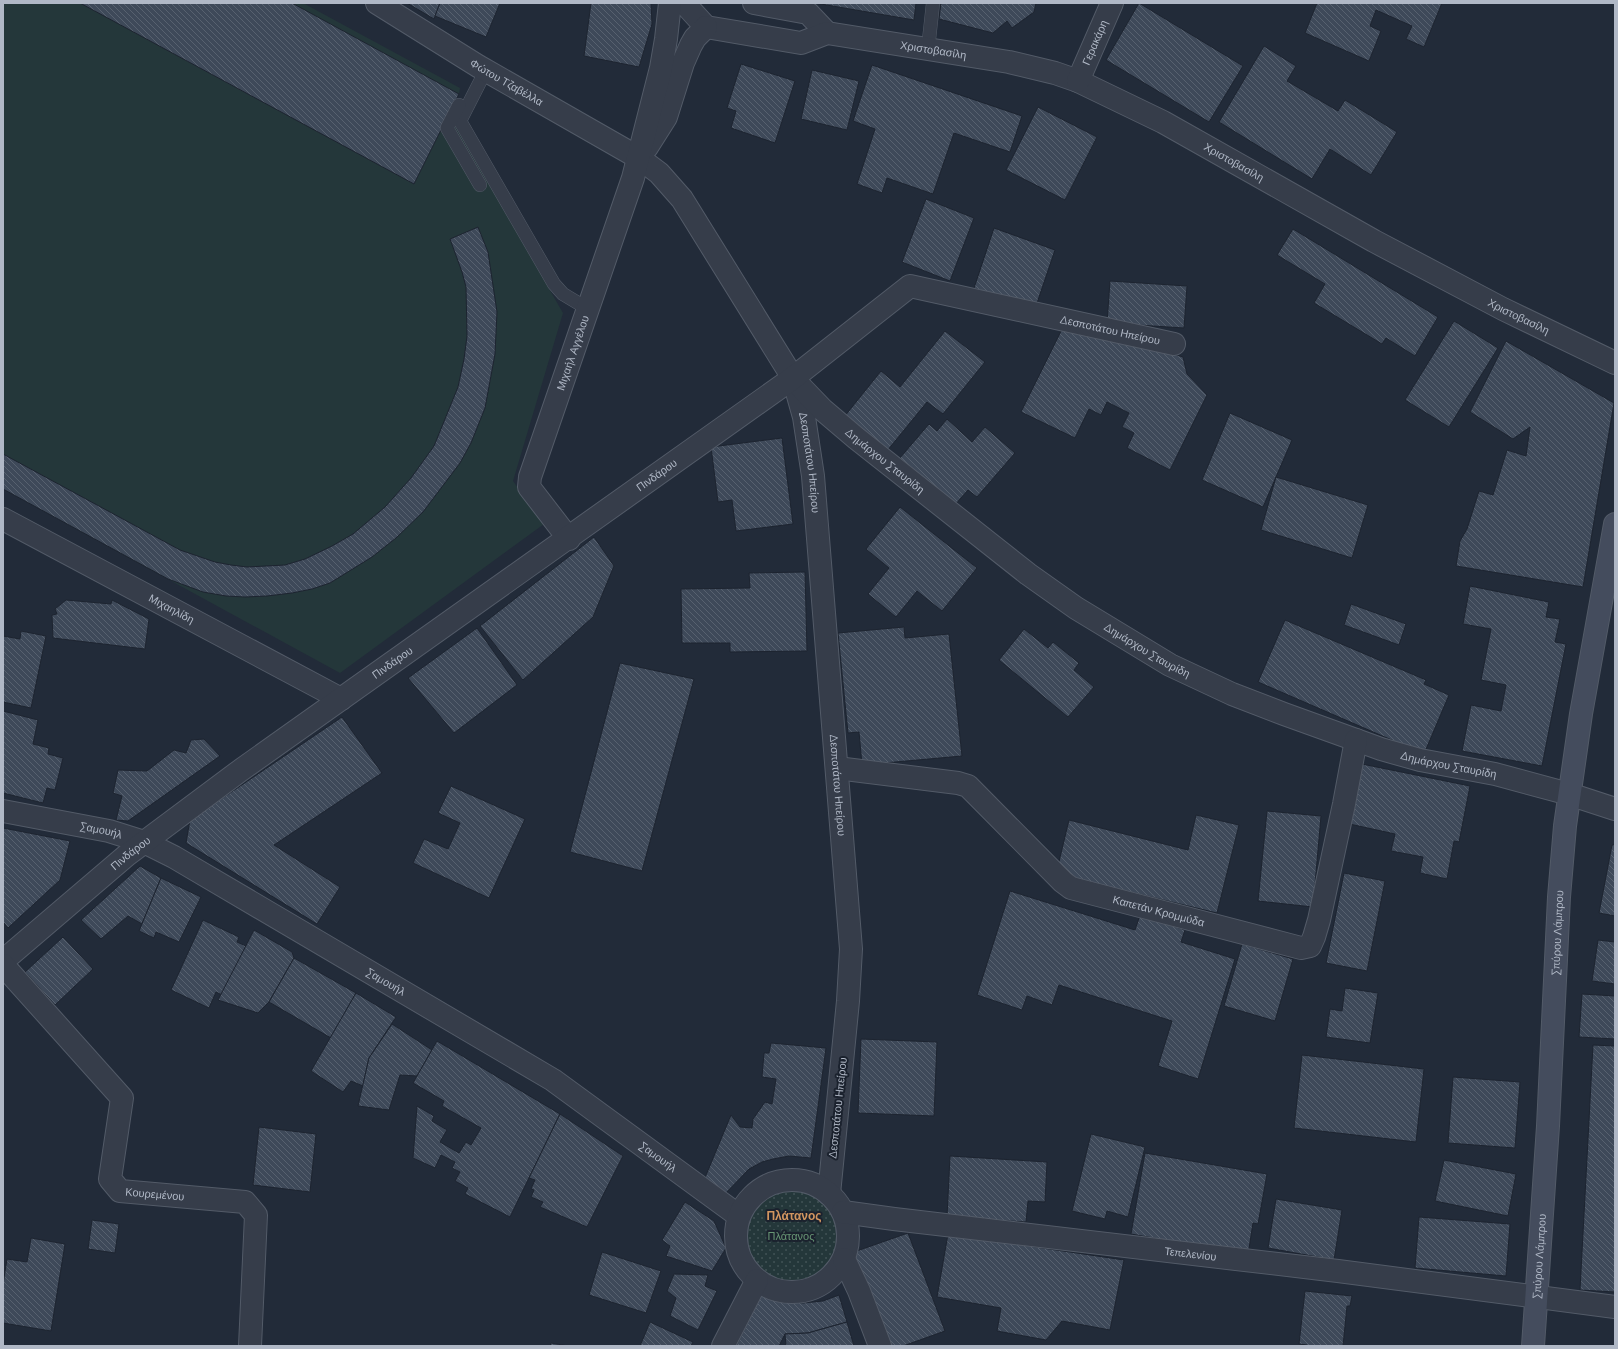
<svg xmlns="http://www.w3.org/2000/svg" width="1618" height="1349" font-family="'Nunito Sans',sans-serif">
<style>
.grass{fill:#24373a}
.park{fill:url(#park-dots)}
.building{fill:url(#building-back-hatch);stroke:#1d2430}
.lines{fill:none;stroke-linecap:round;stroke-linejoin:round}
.lane-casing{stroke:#535b68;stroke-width:14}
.street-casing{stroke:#535b68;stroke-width:24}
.secondary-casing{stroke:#535b68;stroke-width:24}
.lane{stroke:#363d4a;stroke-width:13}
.street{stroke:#363d4a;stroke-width:22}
.secondary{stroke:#444c5d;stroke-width:22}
.labels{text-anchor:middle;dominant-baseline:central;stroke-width:4;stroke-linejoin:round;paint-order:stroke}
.street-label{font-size:11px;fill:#b0b8c6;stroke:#1b222e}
.park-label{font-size:11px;fill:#689674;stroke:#1b222e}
.neighbourhood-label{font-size:12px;font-weight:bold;fill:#d29660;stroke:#1b222e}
</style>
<defs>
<pattern id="park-dots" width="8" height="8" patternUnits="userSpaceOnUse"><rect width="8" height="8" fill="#24373a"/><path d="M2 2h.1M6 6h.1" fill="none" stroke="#415255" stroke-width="1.8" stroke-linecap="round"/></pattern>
<pattern id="building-back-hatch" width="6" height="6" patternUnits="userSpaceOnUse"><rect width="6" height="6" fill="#3e4959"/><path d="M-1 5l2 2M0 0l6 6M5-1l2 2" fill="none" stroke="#57616f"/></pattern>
</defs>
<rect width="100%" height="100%" fill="#222b39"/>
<path class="grass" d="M 3,3 L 303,3 L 460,88 L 459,94 L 448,113 L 563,313 L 513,481 L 544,524 L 340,673 L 3,489 Z"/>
<circle class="park" cx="791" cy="1236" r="48"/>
<g class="building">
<path d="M 80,3 L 292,3 L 459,94 L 414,184 Z"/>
<path d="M 407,3 L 440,3 L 434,19 Z"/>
<path d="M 440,3 L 500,3 L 486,37 L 435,16 Z"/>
<path d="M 591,3 L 651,3 L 652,24 L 639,67 L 584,56 Z"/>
<path d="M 815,3 L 916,3 L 914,20 Z"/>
<path d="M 941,3 L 1036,3 L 1034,12 L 1012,28 L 1007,21 L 993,33 L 939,19 Z"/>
<path d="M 1139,3 L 1243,66 L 1209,122 L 1106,60 Z"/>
<path d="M 1317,3 L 1442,3 L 1424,47 L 1406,39 L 1412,26 L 1376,10 L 1370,26 L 1381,31 L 1369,61 L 1305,33 Z"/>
<path d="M 1264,46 L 1296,66 L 1287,81 L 1338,111 L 1345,100 L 1397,132 L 1371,175 L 1330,149 L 1312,179 L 1219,122 Z"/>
<path d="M 741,64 L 795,81 L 775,143 L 731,128 L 736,111 L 727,108 Z"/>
<path d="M 872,65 L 1022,116 L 1010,152 L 954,133 L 933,194 L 887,178 L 882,193 L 857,184 L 875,129 L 853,121 Z"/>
<path d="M 812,70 L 859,81 L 847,130 L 801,119 Z"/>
<path d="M 1038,107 L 1097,137 L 1065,200 L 1006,170 Z"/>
<path d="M 926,199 L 974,218 L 950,281 L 902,262 Z"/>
<path d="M 478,227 L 488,252 L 497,312 L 495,354 L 485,408 L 471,443 L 460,463 L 423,512 L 396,538 L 372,557 L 330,583 L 312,589 L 292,593 L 267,596 L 245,597 L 226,596 L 203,592 L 168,579 L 3,489 L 3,454 L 180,550 L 215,562 L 231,565 L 247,567 L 285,565 L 305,559 L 332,546 L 353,534 L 385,507 L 411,478 L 434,446 L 458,387 L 464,359 L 467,336 L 466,287 L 462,272 L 450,239 Z"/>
<path d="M 994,228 L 1055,250 L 1035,309 L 974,288 Z"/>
<path d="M 1293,229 L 1438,317 L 1415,356 L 1386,338 L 1382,344 L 1314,303 L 1325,284 L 1277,255 Z"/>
<path d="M 1110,281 L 1187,286 L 1184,328 L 1107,323 Z"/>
<path d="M 1066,321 L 1183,357 L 1187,374 L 1207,395 L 1170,470 L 1127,448 L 1134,433 L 1122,427 L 1129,413 L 1107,402 L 1101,415 L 1089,409 L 1075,438 L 1021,412 Z"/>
<path d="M 1454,321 L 1498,348 L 1449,427 L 1405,400 Z"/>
<path d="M 945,331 L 985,362 L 943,414 L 927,402 L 887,451 L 844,417 L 881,371 L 900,387 Z"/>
<path d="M 1506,341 L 1614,403 L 1583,587 L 1456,566 L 1460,541 L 1467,529 L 1479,491 L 1493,495 L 1507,450 L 1526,456 L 1530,427 L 1513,439 L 1470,412 Z"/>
<path d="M 1230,413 L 1292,440 L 1263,507 L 1202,480 Z"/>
<path d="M 947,419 L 972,442 L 985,427 L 1015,453 L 977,497 L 968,490 L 954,506 L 899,459 L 929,424 L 937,431 Z"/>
<path d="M 782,438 L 793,524 L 736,531 L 732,500 L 718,502 L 711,447 Z"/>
<path d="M 1276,477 L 1368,505 L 1352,558 L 1261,530 Z"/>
<path d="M 900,507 L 977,568 L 942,611 L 917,591 L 896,617 L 868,594 L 889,568 L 866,549 Z"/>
<path d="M 594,537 L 614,566 L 593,617 L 523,680 L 480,626 Z"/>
<path d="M 805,572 L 807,651 L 730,652 L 730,643 L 682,643 L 681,589 L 750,588 L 749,573 Z"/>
<path d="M 1470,586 L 1549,602 L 1546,617 L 1560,619 L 1555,642 L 1566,644 L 1542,766 L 1462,751 L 1471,705 L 1501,711 L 1506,685 L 1481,680 L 1491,629 L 1463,624 Z"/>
<path d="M 66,600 L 111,604 L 112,600 L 149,619 L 145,649 L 53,638 L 52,615 L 57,614 L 55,609 Z"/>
<path d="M 1351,604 L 1406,624 L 1399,645 L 1344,625 Z"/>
<path d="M 1285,620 L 1426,680 L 1424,684 L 1449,695 L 1424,754 L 1258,682 Z"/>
<path d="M 904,627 L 905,638 L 949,634 L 962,756 L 862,765 L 859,732 L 848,733 L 838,633 Z"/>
<path d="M 477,628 L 517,685 L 454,733 L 408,678 Z"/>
<path d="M 1024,629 L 1048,648 L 1053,642 L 1079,663 L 1074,670 L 1094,687 L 1068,717 L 999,660 Z"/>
<path d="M 21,631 L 46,636 L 31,708 L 3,702 L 3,636 L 20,639 Z"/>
<path d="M 620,663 L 694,679 L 642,871 L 570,852 Z"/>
<path d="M 3,711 L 38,720 L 33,744 L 49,748 L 48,754 L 63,758 L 55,790 L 47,788 L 43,803 L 3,793 Z"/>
<path d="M 342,717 L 382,773 L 274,845 L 340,887 L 317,924 L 186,843 L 190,820 Z"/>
<path d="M 204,739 L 220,756 L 128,821 L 116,820 L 122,796 L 113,793 L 118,770 L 147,771 L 174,750 L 186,753 L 191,740 Z"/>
<path d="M 1357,763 L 1470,786 L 1459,842 L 1454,841 L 1447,879 L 1420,873 L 1423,857 L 1391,851 L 1395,834 L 1345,823 Z"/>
<path d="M 451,786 L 525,819 L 489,898 L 413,863 L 424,839 L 448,849 L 460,823 L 438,813 Z"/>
<path d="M 1267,811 L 1321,816 L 1313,907 L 1258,901 Z"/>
<path d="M 1196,815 L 1239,825 L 1217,913 L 1056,874 L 1069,820 L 1188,850 Z"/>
<path d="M 3,828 L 70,841 L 60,880 L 8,928 L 3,922 Z"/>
<path d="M 1612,845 L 1615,845 L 1615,916 L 1599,913 Z"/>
<path d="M 140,866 L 161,878 L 142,924 L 128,916 L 101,939 L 81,920 Z"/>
<path d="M 1344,873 L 1385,881 L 1367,971 L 1326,963 Z"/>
<path d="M 161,878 L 201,897 L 179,942 L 156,932 L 154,938 L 139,931 Z"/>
<path d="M 1010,891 L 1135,930 L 1140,915 L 1185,930 L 1181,942 L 1235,959 L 1198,1079 L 1158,1066 L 1172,1021 L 1059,985 L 1052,1005 L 1027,996 L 1022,1010 L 977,995 Z"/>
<path d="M 203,920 L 239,937 L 237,942 L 246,946 L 222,995 L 216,992 L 209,1008 L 171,990 Z"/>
<path d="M 254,930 L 292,952 L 294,958 L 269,1002 L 258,1013 L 218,1000 Z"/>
<path d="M 63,937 L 93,969 L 55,1005 L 25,972 Z"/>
<path d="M 1598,940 L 1615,942 L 1615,984 L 1592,981 Z"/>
<path d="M 1242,944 L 1293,959 L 1275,1021 L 1224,1006 Z"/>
<path d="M 294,958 L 356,993 L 331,1038 L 269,1002 Z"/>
<path d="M 1345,988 L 1378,993 L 1370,1043 L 1326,1037 L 1330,1009 L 1342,1011 Z"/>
<path d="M 356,993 L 396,1017 L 369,1058 L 363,1086 L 351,1081 L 343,1092 L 311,1071 Z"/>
<path d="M 1582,994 L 1615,996 L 1615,1039 L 1579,1037 Z"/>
<path d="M 392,1024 L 432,1050 L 417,1076 L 400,1075 L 389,1110 L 358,1106 L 369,1058 Z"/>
<path d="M 861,1039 L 937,1042 L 934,1116 L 858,1113 Z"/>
<path d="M 437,1041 L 560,1114 L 510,1217 L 465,1194 L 468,1188 L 455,1181 L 460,1172 L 452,1168 L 455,1162 L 441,1155 L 435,1168 L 413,1158 L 417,1106 L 434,1116 L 432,1121 L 447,1130 L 440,1142 L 459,1153 L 466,1142 L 471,1145 L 481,1128 L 442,1106 L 444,1101 L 413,1083 Z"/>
<path d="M 771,1043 L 826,1048 L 811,1158 L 789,1156 L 773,1159 L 762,1162 L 749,1169 L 724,1195 L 704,1180 L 731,1115 L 740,1127 L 752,1128 L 753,1119 L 765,1102 L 772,1104 L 776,1079 L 762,1077 L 764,1053 L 769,1053 Z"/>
<path d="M 1593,1045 L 1615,1046 L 1615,1292 L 1580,1290 Z"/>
<path d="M 1302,1055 L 1424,1069 L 1416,1142 L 1294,1128 Z"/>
<path d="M 1453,1077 L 1520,1082 L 1515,1148 L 1448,1143 Z"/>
<path d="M 560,1114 L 623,1156 L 587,1227 L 540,1207 L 543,1202 L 531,1197 L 534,1190 L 531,1189 L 535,1180 L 529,1178 Z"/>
<path d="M 259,1127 L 316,1134 L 310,1192 L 253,1185 Z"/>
<path d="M 1091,1134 L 1145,1147 L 1128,1217 L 1107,1211 L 1105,1219 L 1072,1211 Z"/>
<path d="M 1145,1153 L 1267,1174 L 1258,1224 L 1253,1223 L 1248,1255 L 1131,1234 Z"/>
<path d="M 950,1156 L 1047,1162 L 1045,1202 L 1028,1201 L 1026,1222 L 947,1217 Z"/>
<path d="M 1444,1160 L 1516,1174 L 1508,1216 L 1435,1201 Z"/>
<path d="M 1276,1199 L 1342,1210 L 1334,1260 L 1268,1248 Z"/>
<path d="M 685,1202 L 714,1221 L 726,1248 L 712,1271 L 666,1256 L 670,1246 L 662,1240 Z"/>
<path d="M 1419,1217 L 1510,1224 L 1506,1276 L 1415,1268 Z"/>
<path d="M 92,1220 L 119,1224 L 115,1253 L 88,1249 Z"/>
<path d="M 908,1233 L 945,1331 L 903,1346 L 886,1346 L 851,1253 Z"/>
<path d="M 948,1234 L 1124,1260 L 1110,1330 L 1062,1321 L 1046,1340 L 997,1331 L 1001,1308 L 937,1297 Z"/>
<path d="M 31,1238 L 65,1244 L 51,1331 L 3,1323 L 3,1284 L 7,1259 L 27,1262 Z"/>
<path d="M 602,1252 L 661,1271 L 646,1313 L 589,1295 Z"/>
<path d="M 674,1274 L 708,1275 L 705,1286 L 717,1291 L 698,1330 L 670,1316 L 676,1298 L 667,1291 Z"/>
<path d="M 763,1291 L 786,1301 L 803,1303 L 823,1301 L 839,1295 L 847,1322 L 808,1333 L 785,1334 L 779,1346 L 736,1346 Z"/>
<path d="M 1305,1291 L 1352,1296 L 1350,1306 L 1347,1306 L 1343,1346 L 1307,1346 L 1307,1345 L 1299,1344 Z"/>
<path d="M 650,1322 L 693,1342 L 691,1346 L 640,1346 Z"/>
<path d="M 847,1322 L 854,1346 L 786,1346 L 785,1334 L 808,1333 Z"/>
<path d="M 551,1343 L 568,1346 L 550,1346 Z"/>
</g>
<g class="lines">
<defs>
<g id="lane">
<path d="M 928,49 L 933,3"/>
<path d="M 486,70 L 460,121 L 554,284 L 563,294 L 588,309"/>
<path d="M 459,105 L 447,128 L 480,185"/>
</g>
<g id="street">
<path id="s1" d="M 377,3 L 478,66 L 639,158 L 659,173 L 682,199 L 793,378 L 804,417 L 813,476 L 851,949 L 848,1001 L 829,1194"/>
<path d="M 684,3 L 706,27"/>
<path d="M 754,3 L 808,13 L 827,33"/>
<path id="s2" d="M 706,27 L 801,43 L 827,33 L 1009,62 L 1055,73 L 1078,81 L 1163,122 L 1374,241 L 1503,309 L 1615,363"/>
<path id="s3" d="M 1078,81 L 1112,3"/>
<path d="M 647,147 L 666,117 L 683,63 L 691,45 L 695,38 L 706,27"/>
<path id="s4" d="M 796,382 L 823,410 L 856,438 L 1028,574 L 1076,608 L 1170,665 L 1232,694 L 1284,714 L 1381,749 L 1420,760 L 1495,774 L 1569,794 L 1615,809"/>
<path id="s5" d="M 3,519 L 341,699"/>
<path id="s6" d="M 569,539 L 529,487 L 530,477 L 633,178 L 661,68 L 666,39 L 670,3"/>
<path id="s7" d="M 837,768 L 958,783 L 968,786 L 1063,882 L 1071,888 L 1301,948 L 1310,946 L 1314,937 L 1319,920 L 1344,804 L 1356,740"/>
<path id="s8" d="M 3,811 L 109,831 L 144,842 L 174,857 L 553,1080 L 739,1216"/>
<path id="s9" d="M 3,961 L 127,855 L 241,770 L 793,378 L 910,286 L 1174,344"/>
<path id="s10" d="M 3,965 L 122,1098 L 110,1179 L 120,1191 L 245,1202 L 256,1215 L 250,1346"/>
<circle cx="792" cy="1236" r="56"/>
<path id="s11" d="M 843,1212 L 894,1219 L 1338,1271 L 1615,1307"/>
<path d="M 844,1259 L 859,1291 L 880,1346"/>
<path d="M 723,1346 L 757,1280"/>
</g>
<g id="secondary">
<path id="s12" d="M 1533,1346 L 1548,1126 L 1559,897 L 1565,826 L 1581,714 L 1615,524"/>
</g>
</defs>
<use href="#lane" class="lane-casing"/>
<use href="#street" class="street-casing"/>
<use href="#secondary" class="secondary-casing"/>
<use href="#lane" class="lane"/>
<use href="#street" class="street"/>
<use href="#secondary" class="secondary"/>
</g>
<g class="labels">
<g class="street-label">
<text stroke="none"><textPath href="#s3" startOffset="42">Γερακάρη</textPath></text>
<text stroke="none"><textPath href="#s2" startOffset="232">Χριστοβασίλη</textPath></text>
<text stroke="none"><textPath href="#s1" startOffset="152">Φώτου Τζαβέλλα</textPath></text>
<text stroke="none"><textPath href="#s2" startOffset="556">Χριστοβασίλη</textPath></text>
<text stroke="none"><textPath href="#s2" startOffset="880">Χριστοβασίλη</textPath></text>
<text stroke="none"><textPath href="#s9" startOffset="1336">Δεσποτάτου Ηπείρου</textPath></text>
<text stroke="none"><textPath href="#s6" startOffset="207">Μιχαήλ Αγγέλου</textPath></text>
<text stroke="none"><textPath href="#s4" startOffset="119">Δημάρχου Σταυρίδη</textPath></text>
<text stroke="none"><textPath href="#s1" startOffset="661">Δεσποτάτου Ηπείρου</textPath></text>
<text stroke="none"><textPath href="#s9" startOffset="815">Πινδάρου</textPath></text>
<text stroke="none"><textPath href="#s5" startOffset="191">Μιχαηλίδη</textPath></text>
<text stroke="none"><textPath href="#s4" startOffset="443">Δημάρχου Σταυρίδη</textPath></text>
<text stroke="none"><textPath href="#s9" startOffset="491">Πινδάρου</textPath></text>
<text stroke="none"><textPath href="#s4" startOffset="767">Δημάρχου Σταυρίδη</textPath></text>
<text stroke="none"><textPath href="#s1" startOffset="985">Δεσποτάτου Ηπείρου</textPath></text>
<text stroke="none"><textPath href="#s8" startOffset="100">Σαμουήλ</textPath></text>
<text stroke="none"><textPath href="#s9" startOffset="167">Πινδάρου</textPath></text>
<text stroke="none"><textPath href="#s7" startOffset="368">Καπετάν Κρομμύδα</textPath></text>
<text stroke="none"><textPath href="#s12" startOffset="414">Σπύρου Λάμπρου</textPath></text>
<text stroke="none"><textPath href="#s8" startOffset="424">Σαμουήλ</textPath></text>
<text transform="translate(838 1108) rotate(-84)">Δεσποτάτου Ηπείρου</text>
<text stroke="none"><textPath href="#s8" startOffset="748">Σαμουήλ</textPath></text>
<text stroke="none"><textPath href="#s10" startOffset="311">Κουρεμένου</textPath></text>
<text stroke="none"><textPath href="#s11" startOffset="350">Τεπελενίου</textPath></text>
<text stroke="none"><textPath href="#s12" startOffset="90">Σπύρου Λάμπρου</textPath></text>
</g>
<g class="park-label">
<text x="791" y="1236">Πλάτανος</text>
</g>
<g class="neighbourhood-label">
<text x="794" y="1216">Πλάτανος</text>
</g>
</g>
<rect width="1618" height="1349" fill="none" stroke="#b0b8c6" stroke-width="8"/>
</svg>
